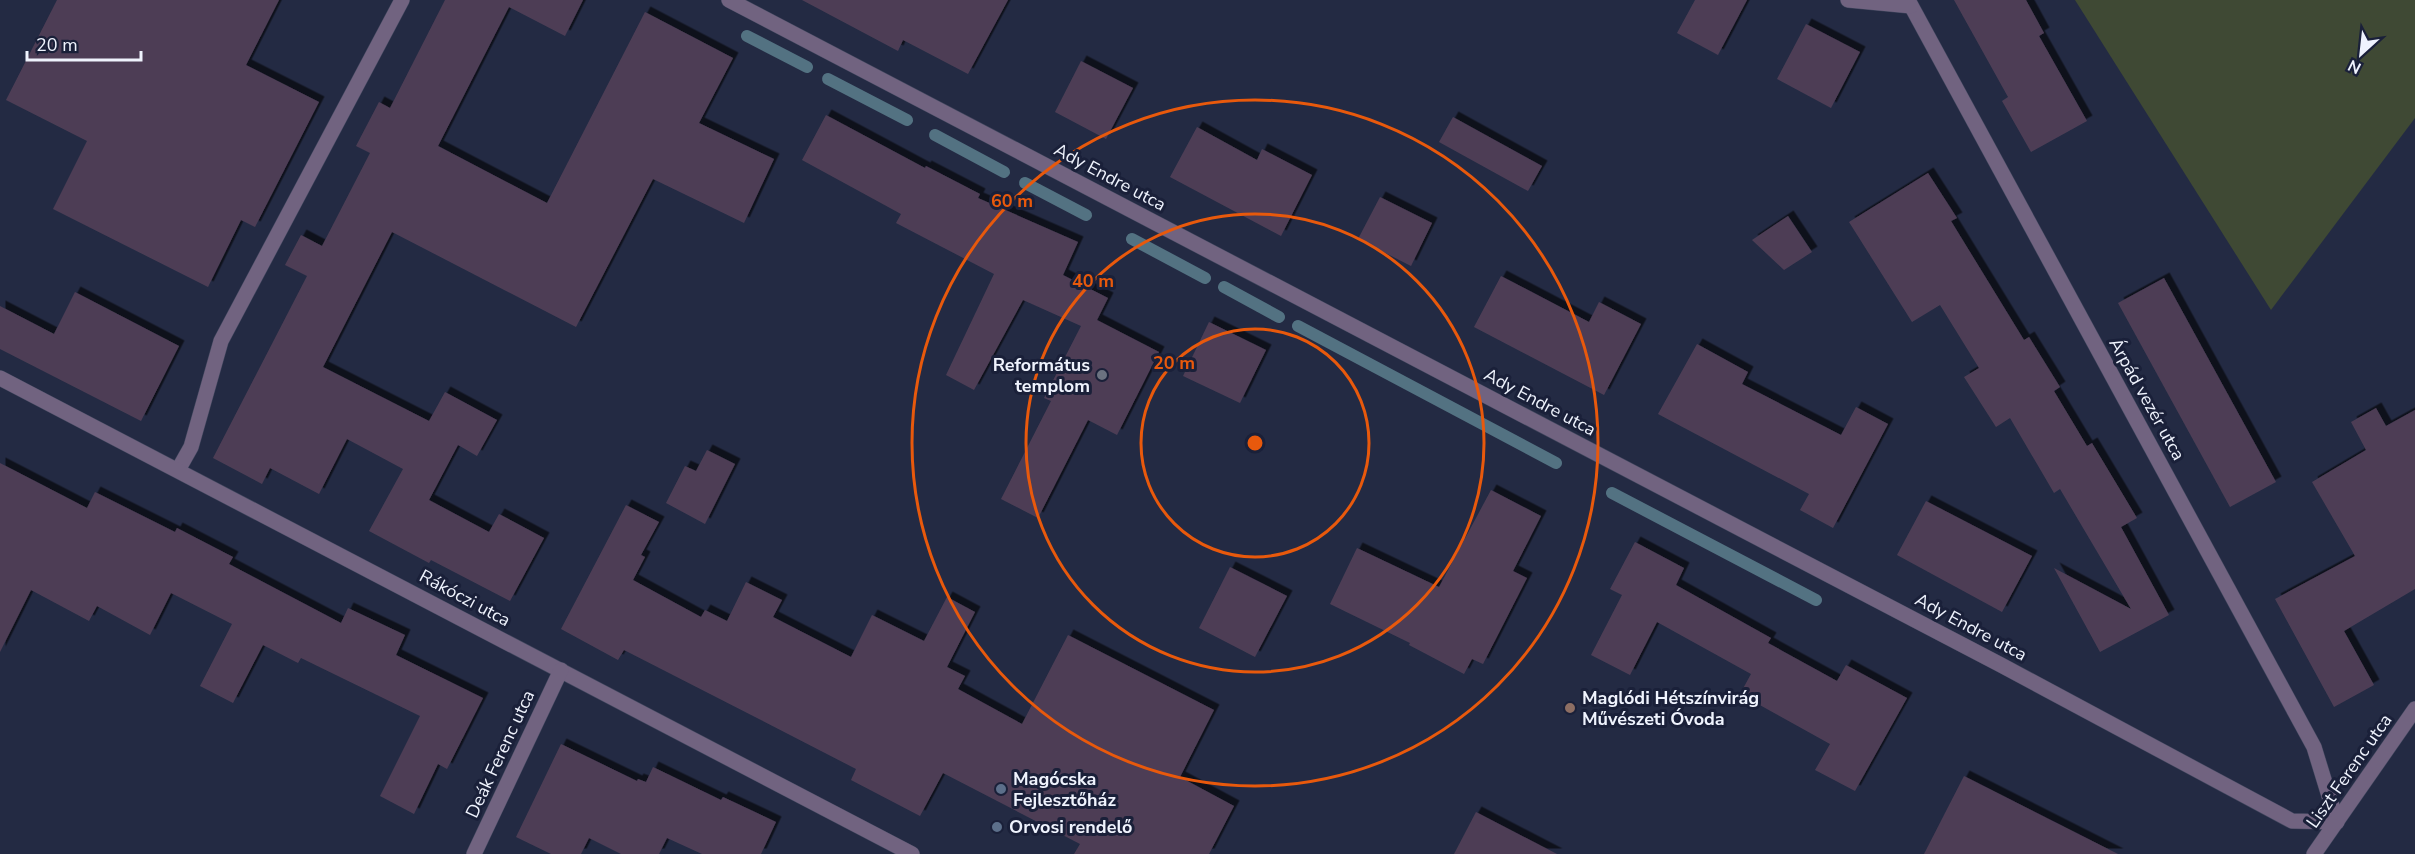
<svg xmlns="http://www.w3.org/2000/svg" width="2415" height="854" font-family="'Nunito Sans',sans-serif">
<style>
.green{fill:#3f4934}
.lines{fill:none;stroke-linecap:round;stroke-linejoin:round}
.stream{stroke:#537282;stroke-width:12}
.building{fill:#4d3e55;filter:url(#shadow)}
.service-casing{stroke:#40465d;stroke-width:16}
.minor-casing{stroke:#40465d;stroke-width:16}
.service{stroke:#716380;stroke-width:15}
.minor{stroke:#716380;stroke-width:15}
.ring{fill:none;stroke:#e8590c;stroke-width:3}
.worship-dot{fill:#6b7280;stroke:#1a2039;stroke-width:2}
.education-dot{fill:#8d6e63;stroke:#1a2039;stroke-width:2}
.service-dot{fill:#5c6f8a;stroke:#1a2039;stroke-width:2}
.labels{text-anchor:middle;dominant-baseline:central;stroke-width:6;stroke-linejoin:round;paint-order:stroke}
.street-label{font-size:18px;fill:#eff3fd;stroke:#1a2039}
.poi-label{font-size:18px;font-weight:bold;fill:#eff3fd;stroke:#1a2039;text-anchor:start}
.centre{fill:#e8590c;stroke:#1a2039;stroke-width:3}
.ring-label{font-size:18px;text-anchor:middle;font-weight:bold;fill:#e8590c;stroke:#1a2039;stroke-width:6;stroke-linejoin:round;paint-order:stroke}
</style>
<defs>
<filter id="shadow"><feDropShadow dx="5.5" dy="-5.5" stdDeviation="0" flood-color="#0009"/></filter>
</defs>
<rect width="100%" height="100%" fill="#232a43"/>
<path class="green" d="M 2075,0 L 2415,0 L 2415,118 L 2271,310 Z"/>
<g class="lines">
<g class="stream">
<path d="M 747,36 L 807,67"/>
<path d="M 828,79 L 907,120"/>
<path d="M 935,135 L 1004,172"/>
<path d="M 1025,183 L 1086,215"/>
<path d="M 1132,239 L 1205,278"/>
<path d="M 1224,287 L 1279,317"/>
<path d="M 1298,326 L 1556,463"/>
<path d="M 1612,493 L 1816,600"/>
</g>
</g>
<g class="building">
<path d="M 57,0 L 279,0 L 246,65 L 319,102 L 255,227 L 241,220 L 208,287 L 53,209 L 87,141 L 6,100 Z"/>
<path d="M 445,0 L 583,0 L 565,36 L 509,7 L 438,146 L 547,203 L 645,12 L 733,58 L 699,123 L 774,159 L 744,223 L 653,179 L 576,327 L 392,232 L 323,367 L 429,421 L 445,392 L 497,420 L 477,456 L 458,445 L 429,500 L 489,532 L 499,514 L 544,538 L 510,601 L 431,560 L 429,563 L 369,531 L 403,469 L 347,439 L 319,494 L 270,468 L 262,484 L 213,458 L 307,276 L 285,265 L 301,235 L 322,246 L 370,153 L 356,146 L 379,102 L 390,108 Z"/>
<path d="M 802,0 L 1008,0 L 968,74 L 903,40 L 898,51 Z"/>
<path d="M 1695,0 L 1747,0 L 1718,55 L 1677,33 Z"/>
<path d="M 1954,0 L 2026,0 L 2044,33 L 2039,36 L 2087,121 L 2031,152 L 2002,101 L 2008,97 Z"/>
<path d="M 1806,24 L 1860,52 L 1831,108 L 1777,79 Z"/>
<path d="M 1081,61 L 1133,88 L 1106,139 L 1055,112 Z"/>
<path d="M 826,115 L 925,168 L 926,166 L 980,194 L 978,198 L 1078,242 L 1063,275 L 1108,298 L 1097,320 L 1159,352 L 1117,435 L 1088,420 L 1038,518 L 1001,499 L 1051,401 L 1044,398 L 1081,326 L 1023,300 L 974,390 L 946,375 L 994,274 L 896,223 L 901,214 L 802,160 Z"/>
<path d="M 1453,117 L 1542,166 L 1528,191 L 1439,142 Z"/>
<path d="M 1197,127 L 1257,160 L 1262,149 L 1312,175 L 1281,236 L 1170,177 Z"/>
<path d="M 1928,173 L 1957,218 L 1951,221 L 2024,340 L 2029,337 L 2060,387 L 2054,391 L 2087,446 L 2092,443 L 2137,518 L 2121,527 L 2169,615 L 2100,652 L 2054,568 L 2131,609 L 2060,489 L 2054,493 L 2010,418 L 1996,427 L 1964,377 L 1979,368 L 1940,305 L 1912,322 L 1849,222 Z"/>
<path d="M 1380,197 L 1432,223 L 1411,266 L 1358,239 Z"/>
<path d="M 1788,216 L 1812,252 L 1784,270 L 1752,240 Z"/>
<path d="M 1501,276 L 1589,322 L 1599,302 L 1641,324 L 1604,395 L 1474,327 Z"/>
<path d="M 2164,278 L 2276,482 L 2230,507 L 2118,303 Z"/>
<path d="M 75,292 L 179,346 L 141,421 L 0,349 L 0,306 L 54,334 Z"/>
<path d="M 1209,322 L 1266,350 L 1240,403 L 1183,376 Z"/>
<path d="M 1697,344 L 1748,372 L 1742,384 L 1841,435 L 1856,407 L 1888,424 L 1833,528 L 1800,510 L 1809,494 L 1658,414 Z"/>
<path d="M 2376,408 L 2386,426 L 2415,410 L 2415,589 L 2344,631 L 2374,685 L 2334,707 L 2275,599 L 2355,556 L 2312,482 L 2366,450 L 2351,422 Z"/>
<path d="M 707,450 L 735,464 L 705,524 L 666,503 L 685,466 L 696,471 Z"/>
<path d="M 0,463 L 87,508 L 95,492 L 175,532 L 177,528 L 233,557 L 229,564 L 341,623 L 348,608 L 405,635 L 396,655 L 483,698 L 447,769 L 438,764 L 414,814 L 380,796 L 420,716 L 301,658 L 298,663 L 263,645 L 233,703 L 200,686 L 232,624 L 171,593 L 150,635 L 97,606 L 89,621 L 31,590 L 0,652 Z"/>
<path d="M 1491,490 L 1541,516 L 1513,571 L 1527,578 L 1483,664 L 1472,659 L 1464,674 L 1409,645 L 1410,643 L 1330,604 L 1357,548 L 1439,587 Z"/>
<path d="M 1926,501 L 2032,556 L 2002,612 L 1897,555 Z"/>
<path d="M 626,505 L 659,522 L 641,555 L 645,557 L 633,580 L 701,617 L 705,610 L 727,621 L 746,582 L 782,600 L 773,617 L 851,657 L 872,615 L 924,641 L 947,597 L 975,612 L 947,667 L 965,676 L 958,689 L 1022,724 L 1068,635 L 1214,710 L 1180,777 L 1234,806 L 1209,854 L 1074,854 L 1080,844 L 943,773 L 920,816 L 851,780 L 856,769 L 757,718 L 624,650 L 618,660 L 561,629 Z"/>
<path d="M 1635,542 L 1684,568 L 1676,585 L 1771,638 L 1768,643 L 1837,681 L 1846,665 L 1907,698 L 1855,791 L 1815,770 L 1830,744 L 1740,694 L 1751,674 L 1657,622 L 1630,675 L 1591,655 L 1622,595 L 1610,589 Z"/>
<path d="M 1230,567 L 1287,596 L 1255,657 L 1199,628 Z"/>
<path d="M 561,744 L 637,781 L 638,779 L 646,782 L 653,767 L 721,800 L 723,797 L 776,822 L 761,854 L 702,854 L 667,838 L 659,854 L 621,854 L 589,838 L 581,854 L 551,854 L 516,837 Z"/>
<path d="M 1964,776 L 2118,854 L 1924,854 Z"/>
<path d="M 1476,812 L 1557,854 L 1454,854 Z"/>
</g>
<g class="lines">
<defs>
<path id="service" d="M 178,470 L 191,447 L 221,341 L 402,0"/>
<g id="minor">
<path d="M 729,0 L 2001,665 L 2292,821 L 2337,822 L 2314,747 L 1908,0"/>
<path d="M 1848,0 L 1911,6"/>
<path d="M 0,378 L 912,854"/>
<path d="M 474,854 L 561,670"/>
<path d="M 2314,854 L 2415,709"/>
</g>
</defs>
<use href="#service" class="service-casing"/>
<use href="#minor" class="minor-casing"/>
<use href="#service" class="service"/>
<use href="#minor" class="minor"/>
</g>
<g class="ring">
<circle cx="1255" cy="443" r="114"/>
<circle cx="1255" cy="443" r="229"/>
<circle cx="1255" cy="443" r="343"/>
</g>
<circle class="worship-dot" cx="1102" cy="375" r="6"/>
<circle class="education-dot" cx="1570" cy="708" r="6"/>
<g class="service-dot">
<circle cx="1001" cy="789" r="6"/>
<circle cx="997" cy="827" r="6"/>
</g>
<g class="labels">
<g class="street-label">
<text transform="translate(1110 177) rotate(28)">Ady Endre utca</text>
<text transform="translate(2147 399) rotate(61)">Árpád vezér utca</text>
<text transform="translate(1540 402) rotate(28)">Ady Endre utca</text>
<text transform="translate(465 598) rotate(28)">Rákóczi utca</text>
<text transform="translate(1971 627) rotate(28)">Ady Endre utca</text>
<text transform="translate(500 754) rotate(-65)">Deák Ferenc utca</text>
<text transform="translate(2349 771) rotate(-55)">Liszt Ferenc utca</text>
</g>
<g class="poi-label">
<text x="1090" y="365" text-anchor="end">Református<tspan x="1090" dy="21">templom</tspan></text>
<text x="1582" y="698">Maglódi Hétszínvirág<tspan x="1582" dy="21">Művészeti Óvoda</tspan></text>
<text x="1013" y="779">Magócska<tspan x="1013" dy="21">Fejlesztőház</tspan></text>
<text x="1009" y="827">Orvosi rendelő</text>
</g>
</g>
<circle cx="1255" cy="443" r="9" class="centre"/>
<g class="ring-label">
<text x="1012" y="207">60 m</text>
<text x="1093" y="287">40 m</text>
<text x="1174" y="369">20 m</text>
</g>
<g transform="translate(2361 54) rotate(207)" stroke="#1a2039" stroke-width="4.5" paint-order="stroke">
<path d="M0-4.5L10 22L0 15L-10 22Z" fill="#eff3fd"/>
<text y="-9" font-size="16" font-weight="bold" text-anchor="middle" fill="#eff3fd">N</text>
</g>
<path d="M27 51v9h114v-9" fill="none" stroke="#eff3fd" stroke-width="3"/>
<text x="36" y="51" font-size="18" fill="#eff3fd" stroke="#1a2039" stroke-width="4.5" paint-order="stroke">20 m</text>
</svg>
